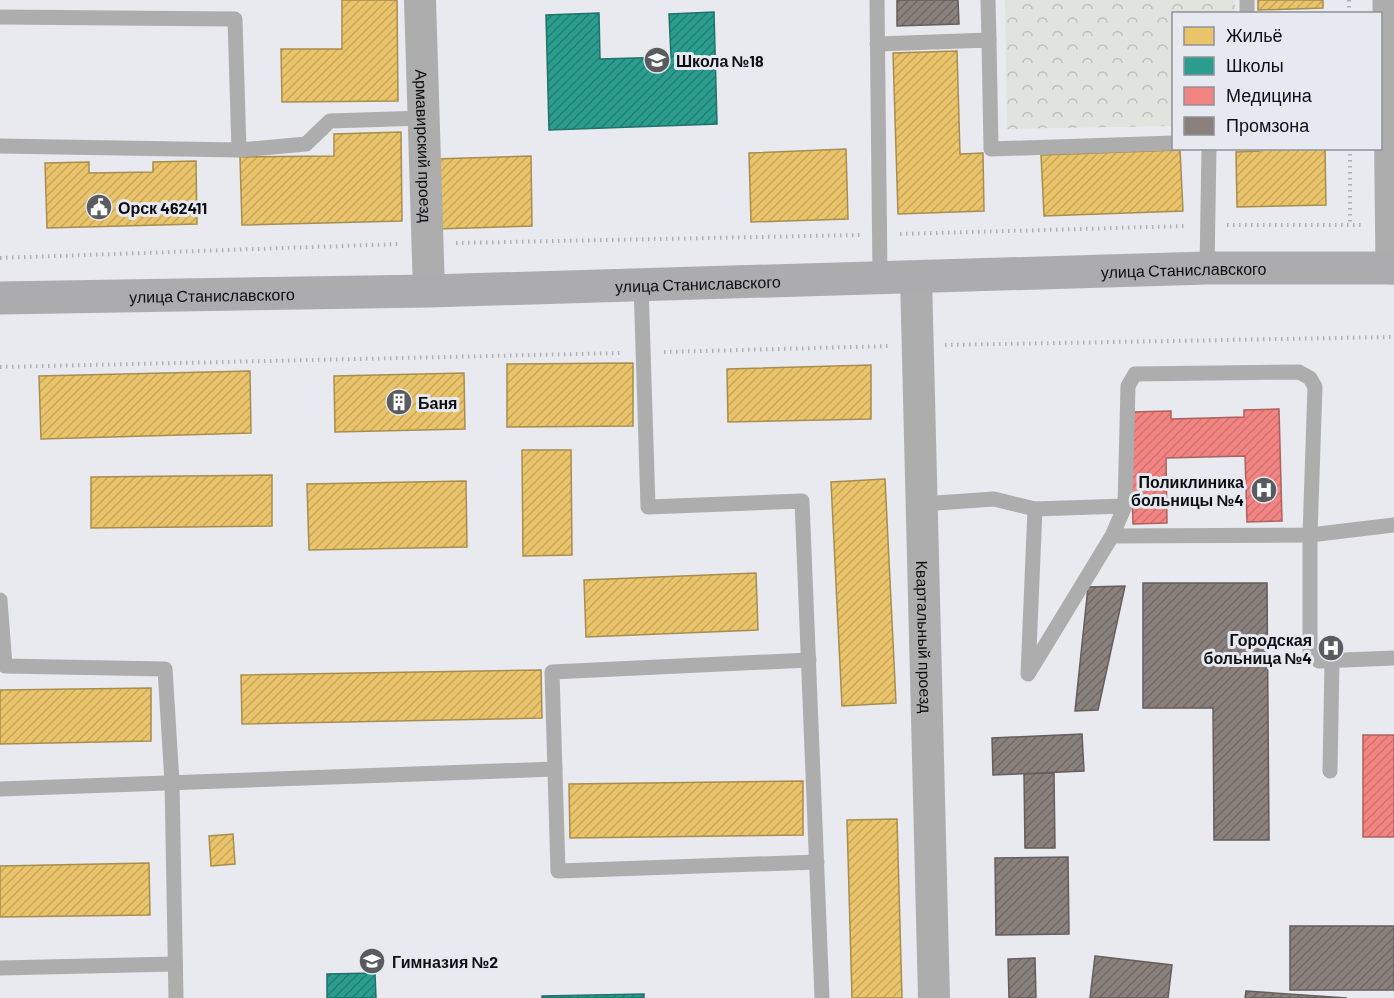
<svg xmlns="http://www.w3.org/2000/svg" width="1394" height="998" font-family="Barlow,sans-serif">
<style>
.forest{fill:url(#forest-crowns)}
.homes{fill:url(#homes-hatch);stroke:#a78d4f;stroke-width:1.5}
.schools{fill:url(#schools-hatch);stroke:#217269;stroke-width:1.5}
.health{fill:url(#health-hatch);stroke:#ad6160;stroke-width:1.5}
.industry{fill:url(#industry-hatch);stroke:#645e5c;stroke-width:1.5}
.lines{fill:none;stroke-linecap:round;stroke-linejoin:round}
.path{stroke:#b1b0b3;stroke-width:4;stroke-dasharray:1.5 4.5;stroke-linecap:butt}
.service{stroke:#adadae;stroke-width:15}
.minor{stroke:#adadae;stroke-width:32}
.tertiary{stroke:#adadae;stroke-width:33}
.secondary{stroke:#acacae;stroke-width:33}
.labels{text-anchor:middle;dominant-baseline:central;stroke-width:6;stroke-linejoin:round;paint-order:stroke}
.poi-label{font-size:16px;font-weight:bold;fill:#0d0e10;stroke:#e7e9f1;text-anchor:start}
.street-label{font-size:16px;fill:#0d0e10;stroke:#e7e9f1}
</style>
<defs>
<pattern id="forest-crowns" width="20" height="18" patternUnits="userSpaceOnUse" patternTransform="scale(1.5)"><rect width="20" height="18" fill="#dde5dc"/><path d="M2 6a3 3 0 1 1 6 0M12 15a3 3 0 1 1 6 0" fill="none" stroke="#bcc3bc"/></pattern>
<pattern id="homes-hatch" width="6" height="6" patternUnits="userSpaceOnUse" patternTransform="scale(1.5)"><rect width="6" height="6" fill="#e9c46a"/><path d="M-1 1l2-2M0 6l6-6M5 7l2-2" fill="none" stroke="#c7a75b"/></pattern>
<pattern id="schools-hatch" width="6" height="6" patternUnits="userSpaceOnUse" patternTransform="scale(1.5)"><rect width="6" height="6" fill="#2a9d8f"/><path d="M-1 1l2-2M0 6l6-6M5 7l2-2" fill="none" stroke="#227e73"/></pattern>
<pattern id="health-hatch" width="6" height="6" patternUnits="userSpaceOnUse" patternTransform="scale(1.5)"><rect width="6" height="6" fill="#f28482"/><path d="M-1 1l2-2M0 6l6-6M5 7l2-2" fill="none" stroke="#ce716f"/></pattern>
<pattern id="industry-hatch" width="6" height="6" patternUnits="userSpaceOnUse" patternTransform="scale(1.5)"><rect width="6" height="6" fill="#8a817c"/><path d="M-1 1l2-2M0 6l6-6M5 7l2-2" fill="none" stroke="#6f6864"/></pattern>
</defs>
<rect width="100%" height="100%" fill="#e9eaef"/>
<path class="forest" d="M 1005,0 L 1235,0 L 1235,13 L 1174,14 L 1173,126 L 1007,129 Z"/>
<g class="homes">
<path d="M 342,0 L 397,0 L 398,101 L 282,102 L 281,49 L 342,49 Z"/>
<path d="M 1258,0 L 1323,0 L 1323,8 L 1258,10 Z"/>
<path d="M 957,51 L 960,154 L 983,153 L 984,211 L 898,214 L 893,53 Z"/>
<path d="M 401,132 L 402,221 L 242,225 L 240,157 L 334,156 L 334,134 Z"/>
<path d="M 1259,148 L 1325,148 L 1326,205 L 1237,207 L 1236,152 L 1259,151 Z"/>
<path d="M 846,149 L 848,219 L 751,222 L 749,153 Z"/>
<path d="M 1180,150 L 1183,211 L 1044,216 L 1041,155 Z"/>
<path d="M 531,156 L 532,226 L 436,229 L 434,159 Z"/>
<path d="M 196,161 L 197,224 L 47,228 L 45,163 L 89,162 L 89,173 L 153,172 L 153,162 Z"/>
<path d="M 633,363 L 633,426 L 507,427 L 507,364 Z"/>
<path d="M 871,365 L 871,419 L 728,422 L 727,369 Z"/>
<path d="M 250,371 L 251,433 L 41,439 L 39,376 Z"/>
<path d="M 464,373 L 465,429 L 335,432 L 334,376 Z"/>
<path d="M 522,450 L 571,450 L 572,555 L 523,556 Z"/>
<path d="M 272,475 L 272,526 L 91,528 L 91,477 Z"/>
<path d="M 885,479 L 896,703 L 842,706 L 831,482 Z"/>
<path d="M 466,481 L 467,547 L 309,550 L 307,484 Z"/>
<path d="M 756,573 L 758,630 L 586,637 L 584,580 Z"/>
<path d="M 541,670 L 542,718 L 242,724 L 241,675 Z"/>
<path d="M 151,688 L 151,741 L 0,744 L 0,690 Z"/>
<path d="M 803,781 L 803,835 L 570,838 L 569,784 Z"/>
<path d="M 897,819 L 902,998 L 852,998 L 847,820 Z"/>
<path d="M 233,834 L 235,864 L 211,866 L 209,836 Z"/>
<path d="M 149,863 L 150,915 L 0,917 L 0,866 Z"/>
</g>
<g class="schools">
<path d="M 714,12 L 717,124 L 549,130 L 546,15 L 599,13 L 600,59 L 671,57 L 669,14 Z"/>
<path d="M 375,973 L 376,998 L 327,998 L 327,974 Z"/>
<path d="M 644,994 L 644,998 L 542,998 L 542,996 Z"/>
</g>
<g class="health">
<path d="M 1279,409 L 1282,521 L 1247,522 L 1245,456 L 1166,458 L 1167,523 L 1133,524 L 1130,412 L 1171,411 L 1171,419 L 1244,417 L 1244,410 Z"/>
<rect x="1363" y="735" width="31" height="102"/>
</g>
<g class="industry">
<path d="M 897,0 L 958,0 L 959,24 L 897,26 Z"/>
<path d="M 1143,583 L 1267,583 L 1269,840 L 1214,840 L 1213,708 L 1143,708 Z"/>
<path d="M 1125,586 L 1098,710 L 1075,711 L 1088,587 Z"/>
<path d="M 1082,734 L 1084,771 L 993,775 L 992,738 Z"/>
<path d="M 1054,773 L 1055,848 L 1025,848 L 1024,774 Z"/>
<path d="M 1068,857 L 1069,934 L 996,935 L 995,858 Z"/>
<rect x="1290" y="926" width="104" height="64"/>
<path d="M 1095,956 L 1172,965 L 1168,998 L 1090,998 Z"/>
<path d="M 1035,958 L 1036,998 L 1009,998 L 1008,959 Z"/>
<path d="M 1246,991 L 1347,998 L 1245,998 Z"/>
</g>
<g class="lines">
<g class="path">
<path d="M 1349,0 L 1349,14"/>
<path d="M 1350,148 L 1350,223"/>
<path d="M 1227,225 L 1364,225"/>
<path d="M 900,234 L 1187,226"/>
<path d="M 456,243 L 860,235"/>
<path d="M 0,258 L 398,244"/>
<path d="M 945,345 L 1394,337"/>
<path d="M 664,352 L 890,346"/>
<path d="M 0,367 L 623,353"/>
</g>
<g class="service">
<path d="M 877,0 L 880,277"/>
<path d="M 988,0 L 989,40"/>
<path d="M 1247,0 L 1247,14"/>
<path d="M 0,17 L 235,19 L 239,150"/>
<path d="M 877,44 L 989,40 L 991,149 L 1174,143"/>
<path d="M 0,146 L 239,150 L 306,144 L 330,121 L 424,118"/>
<path d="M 1207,268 L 1209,148"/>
<path d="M 641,284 L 648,507 L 802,501 L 822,998"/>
<path d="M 922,504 L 994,499 L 1035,509 L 1028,674 L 1112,536 L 1125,506 L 1128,386 L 1135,374 L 1299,372 L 1310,378 L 1315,387 L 1310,535 L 1112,536"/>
<path d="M 1035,509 L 1125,506"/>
<path d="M 1394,525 L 1310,535 L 1310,654 L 1319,661 L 1394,658"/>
<path d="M 0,600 L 5,666 L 165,669 L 172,782 L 176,998"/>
<path d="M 809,660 L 552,672 L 558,871 L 817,862"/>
<path d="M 1330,771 L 1332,661"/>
<path d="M 0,789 L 555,769"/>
<path d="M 0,968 L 175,964"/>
</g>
<g class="minor">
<path id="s1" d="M 420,0 L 429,291"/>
<path id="s2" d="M 916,277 L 934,998"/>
</g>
<path class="tertiary" d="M 1389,0 L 1392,268"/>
<path class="secondary" id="s3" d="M 0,298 L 429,291 L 1207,268 L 1394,268"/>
</g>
<defs>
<symbol id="school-disc" viewBox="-11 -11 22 22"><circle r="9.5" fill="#5a5b5e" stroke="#e7e9f1"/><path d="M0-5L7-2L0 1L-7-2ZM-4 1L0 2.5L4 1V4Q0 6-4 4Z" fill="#fff"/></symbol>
<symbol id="civic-disc" viewBox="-11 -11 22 22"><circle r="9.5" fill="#5a5b5e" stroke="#e7e9f1"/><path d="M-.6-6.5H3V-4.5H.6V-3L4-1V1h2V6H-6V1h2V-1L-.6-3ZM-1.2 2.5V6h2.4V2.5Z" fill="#fff"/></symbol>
<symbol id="building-disc" viewBox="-11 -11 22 22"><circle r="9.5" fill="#5a5b5e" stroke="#e7e9f1"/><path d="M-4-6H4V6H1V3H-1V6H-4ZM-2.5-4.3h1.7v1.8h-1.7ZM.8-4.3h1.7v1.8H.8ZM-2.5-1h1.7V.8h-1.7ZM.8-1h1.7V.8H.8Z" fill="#fff"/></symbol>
<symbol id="hospital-disc" viewBox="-11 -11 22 22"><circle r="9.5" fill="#5a5b5e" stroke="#e7e9f1"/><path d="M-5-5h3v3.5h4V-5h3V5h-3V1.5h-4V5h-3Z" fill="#fff"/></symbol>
</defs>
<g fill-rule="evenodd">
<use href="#school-disc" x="642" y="45" width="30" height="30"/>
<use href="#civic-disc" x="84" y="192" width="30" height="30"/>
<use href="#building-disc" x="384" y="387" width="30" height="30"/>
<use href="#hospital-disc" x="1249" y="475" width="30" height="30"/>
<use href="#hospital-disc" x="1316" y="633" width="30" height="30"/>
<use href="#school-disc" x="357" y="946" width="30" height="30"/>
</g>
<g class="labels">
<g class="poi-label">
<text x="676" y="60">Школа №18</text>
<text x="118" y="207">Орск 462411</text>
<text x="418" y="402">Баня</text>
<text x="1244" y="481" text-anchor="end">Поликлиника<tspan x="1244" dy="18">больницы №4</tspan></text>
<text x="1312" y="639" text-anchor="end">Городская<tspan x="1312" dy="18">больница №4</tspan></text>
<text x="392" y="961">Гимназия №2</text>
</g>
<g class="street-label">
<text stroke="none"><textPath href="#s1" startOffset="146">Армавирский проезд</textPath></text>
<text stroke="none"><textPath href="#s3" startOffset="1184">улица Станиславского</textPath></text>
<text stroke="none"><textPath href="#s3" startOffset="698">улица Станиславского</textPath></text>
<text stroke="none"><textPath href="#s3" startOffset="212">улица Станиславского</textPath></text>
<text stroke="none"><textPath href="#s2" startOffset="360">Квартальный проезд</textPath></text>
</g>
</g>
<rect x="1172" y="12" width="210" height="138" fill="#e7e9f1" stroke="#909197" stroke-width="1.5"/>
<rect x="1184" y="27" width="30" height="18" fill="#e9c46a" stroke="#909197" stroke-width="1.5"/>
<text x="1226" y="42" font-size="18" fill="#0d0e10">Жильё</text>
<rect x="1184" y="57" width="30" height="18" fill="#2a9d8f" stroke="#909197" stroke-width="1.5"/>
<text x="1226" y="72" font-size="18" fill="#0d0e10">Школы</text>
<rect x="1184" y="87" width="30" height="18" fill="#f28482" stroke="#909197" stroke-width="1.5"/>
<text x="1226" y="102" font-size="18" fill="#0d0e10">Медицина</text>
<rect x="1184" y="117" width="30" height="18" fill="#8a817c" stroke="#909197" stroke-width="1.5"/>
<text x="1226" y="132" font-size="18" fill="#0d0e10">Промзона</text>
</svg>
